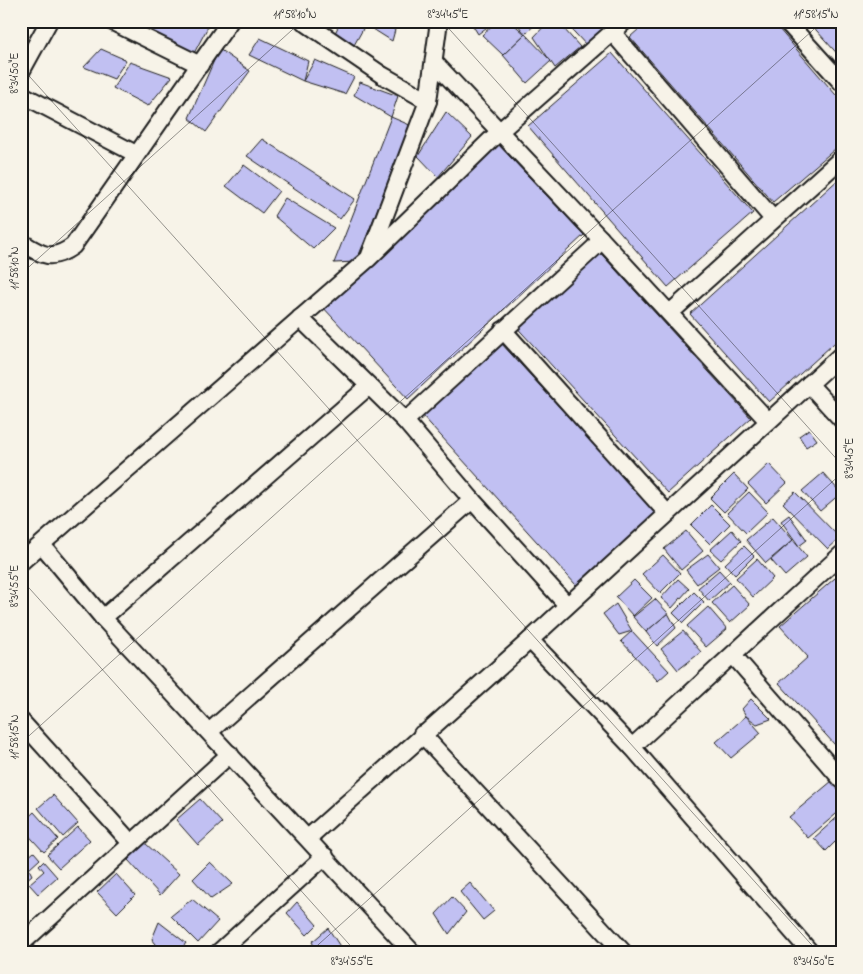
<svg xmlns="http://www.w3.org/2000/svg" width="863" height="974" font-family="'Indie Flower',sans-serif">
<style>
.building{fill:#c1c0f2;stroke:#1c1c1c}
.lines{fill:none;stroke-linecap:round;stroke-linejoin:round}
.street-casing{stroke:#1c1c1c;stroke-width:20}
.street{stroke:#f7f3e8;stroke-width:16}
.ticks{fill:none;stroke:#1c1c1c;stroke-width:1;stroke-opacity:0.45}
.neatline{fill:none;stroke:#1c1c1c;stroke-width:2}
.ticks-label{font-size:12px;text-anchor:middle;fill:#1c1c1c}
</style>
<rect width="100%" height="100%" fill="#f7f3e8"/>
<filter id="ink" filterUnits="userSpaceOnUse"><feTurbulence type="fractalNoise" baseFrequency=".02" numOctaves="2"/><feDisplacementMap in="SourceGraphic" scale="10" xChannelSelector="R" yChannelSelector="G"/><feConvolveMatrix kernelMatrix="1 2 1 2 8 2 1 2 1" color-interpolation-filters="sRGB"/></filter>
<g filter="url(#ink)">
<g class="building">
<path d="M 130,21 L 211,21 L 193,55 Z"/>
<path d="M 341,21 L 353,21 L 363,29 L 353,47 L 334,35 Z"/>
<path d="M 368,21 L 381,21 L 395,30 L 392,41 L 365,24 Z"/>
<path d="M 470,21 L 495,21 L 478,34 Z"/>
<path d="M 497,21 L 510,21 L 525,34 L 503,55 L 482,35 Z"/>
<path d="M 515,21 L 539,21 L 525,34 Z"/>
<path d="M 549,21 L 557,21 L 580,47 L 555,68 L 534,37 Z"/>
<path d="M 564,21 L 603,21 L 609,27 L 587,46 Z"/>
<path d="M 648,21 L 772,21 L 842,102 L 842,143 L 773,202 L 630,37 Z"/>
<path d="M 808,21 L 842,21 L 842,59 Z"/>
<path d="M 525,34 L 551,61 L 527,83 L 503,55 Z"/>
<path d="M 260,38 L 308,61 L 303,81 L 249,55 Z"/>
<path d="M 101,49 L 126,60 L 114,79 L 84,67 Z"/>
<path d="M 219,49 L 250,71 L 206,132 L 189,118 Z"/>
<path d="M 612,53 L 753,213 L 668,287 L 528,126 Z"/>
<path d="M 315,60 L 354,77 L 345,94 L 303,81 Z"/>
<path d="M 130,62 L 172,77 L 148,106 L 113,88 Z"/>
<path d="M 360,82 L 398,96 L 391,117 L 354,95 Z"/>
<path d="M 446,112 L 472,137 L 438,177 L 418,156 Z"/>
<path d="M 391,117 L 412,126 L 356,262 L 334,263 Z"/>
<path d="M 262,139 L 355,199 L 340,219 L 247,156 Z"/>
<path d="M 496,142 L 584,235 L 408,399 L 321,305 Z"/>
<path d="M 244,165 L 279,191 L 262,213 L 226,186 Z"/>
<path d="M 842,176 L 842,336 L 769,402 L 690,314 Z"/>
<path d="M 285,198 L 334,228 L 313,249 L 274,216 Z"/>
<path d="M 595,247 L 751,418 L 668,493 L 512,322 Z"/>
<path d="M 501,343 L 656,513 L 576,585 L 422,415 Z"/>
<path d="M 809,429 L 817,440 L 806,447 L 799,436 Z"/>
<path d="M 769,464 L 787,483 L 766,503 L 748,484 Z"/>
<path d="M 823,473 L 841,493 L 820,511 L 802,491 Z"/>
<path d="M 734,474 L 748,489 L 724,512 L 710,498 Z"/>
<path d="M 749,492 L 768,512 L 746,533 L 727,513 Z"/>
<path d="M 795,492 L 840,538 L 828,549 L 783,503 Z"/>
<path d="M 711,505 L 730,524 L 710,544 L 691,525 Z"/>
<path d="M 789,515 L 807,540 L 799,546 L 781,521 Z"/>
<path d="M 773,517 L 793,540 L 766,563 L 746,540 Z"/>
<path d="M 732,530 L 741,541 L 721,560 L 710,550 Z"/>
<path d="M 686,531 L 703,551 L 681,570 L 664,549 Z"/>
<path d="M 793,540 L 807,557 L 785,576 L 771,560 Z"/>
<path d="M 744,546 L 754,556 L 735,575 L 725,564 Z"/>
<path d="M 708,554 L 719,567 L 697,584 L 686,570 Z"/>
<path d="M 663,555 L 680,573 L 660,593 L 642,574 Z"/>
<path d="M 757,559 L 773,578 L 753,597 L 736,578 Z"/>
<path d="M 719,570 L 730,582 L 709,601 L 698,588 Z"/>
<path d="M 835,578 L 842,585 L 842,739 L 835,745 L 779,683 L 808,657 L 780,626 Z"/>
<path d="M 678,579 L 689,589 L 672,608 L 661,598 Z"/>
<path d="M 634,580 L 652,598 L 633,616 L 616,597 Z"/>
<path d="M 732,585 L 750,605 L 730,623 L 712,603 Z"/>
<path d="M 694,592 L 704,602 L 683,623 L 673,613 Z"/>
<path d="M 655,599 L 668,613 L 646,632 L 633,617 Z"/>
<path d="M 616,604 L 632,631 L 619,635 L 603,614 Z"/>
<path d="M 708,607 L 727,629 L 706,647 L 687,626 Z"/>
<path d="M 668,613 L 676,628 L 657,646 L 646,632 Z"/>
<path d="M 632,631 L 669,671 L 658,681 L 621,641 Z"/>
<path d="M 683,631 L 701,652 L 678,670 L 661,649 Z"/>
<path d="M 751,699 L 771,719 L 757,724 L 746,716 L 742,709 Z"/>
<path d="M 746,716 L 761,733 L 731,758 L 716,742 Z"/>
<path d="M 832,781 L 842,793 L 842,809 L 808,838 L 789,817 Z"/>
<path d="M 53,795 L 78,823 L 63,837 L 38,808 Z"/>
<path d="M 200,799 L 222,823 L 198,845 L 176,820 Z"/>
<path d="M 34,812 L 58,839 L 44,852 L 21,827 L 21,824 Z"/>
<path d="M 842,813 L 842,848 L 835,842 L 826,851 L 814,838 Z"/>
<path d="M 78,827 L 90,840 L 59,868 L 47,855 Z"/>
<path d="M 145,843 L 179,874 L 160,895 L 128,860 Z"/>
<path d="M 34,852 L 40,859 L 29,869 L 32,875 L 26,880 L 21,875 L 21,863 Z"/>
<path d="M 43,861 L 57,877 L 38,894 L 29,884 L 44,871 L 39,865 Z"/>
<path d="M 210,862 L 233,884 L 211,899 L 193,879 Z"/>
<path d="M 116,874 L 135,895 L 117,913 L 97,892 Z"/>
<path d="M 470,883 L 494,911 L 483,920 L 460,892 Z"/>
<path d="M 452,897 L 466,912 L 449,934 L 436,914 Z"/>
<path d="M 192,899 L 218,921 L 198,943 L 171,916 Z"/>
<path d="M 297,902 L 317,925 L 307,935 L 287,913 Z"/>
<path d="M 159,922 L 186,943 L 178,953 L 163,953 L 152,939 Z"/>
<path d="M 328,928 L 341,948 L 336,953 L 318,953 L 312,942 Z"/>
</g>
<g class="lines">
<defs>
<g id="street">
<path d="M 111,21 L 200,65"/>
<path d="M 303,21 L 382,75 L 428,101"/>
<path d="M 786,21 L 842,83"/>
<path d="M 612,32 L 773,219"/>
<path d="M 435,63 L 600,238 L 768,421"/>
<path d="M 21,72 L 49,21"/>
<path d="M 21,94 L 136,154"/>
<path d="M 21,242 C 42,255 51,262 73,246 L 230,21"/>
<path d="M 370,255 L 428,101 L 439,21"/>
<path d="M 670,313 L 842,158"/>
<path d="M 300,318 L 405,421 L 472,500 L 567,605"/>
<path d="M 503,330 L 667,513"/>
<path d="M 809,384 L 842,420"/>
<path d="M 405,421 L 595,247 L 600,238"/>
<path d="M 43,546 L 103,618 L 413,953"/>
<path d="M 21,562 L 368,259 L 500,131 L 625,21"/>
<path d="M 103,618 L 369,386"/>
<path d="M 530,640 L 632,747 L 811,953"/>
<path d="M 733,655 L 842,780"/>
<path d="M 21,721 L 131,843"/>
<path d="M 209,732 L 472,500"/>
<path d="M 422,734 L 624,953"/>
<path d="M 632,747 L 842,554"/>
<path d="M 308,838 L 530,640 L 842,354"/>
<path d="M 21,944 L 230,754"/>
<path d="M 218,953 L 325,856"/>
</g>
</defs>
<use href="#street" class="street-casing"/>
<use href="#street" class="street"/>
</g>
</g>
<path class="ticks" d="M 442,21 L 842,465M 21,67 L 819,953M 21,274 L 302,21M 21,579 L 357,953M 21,743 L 823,21M 309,953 L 842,473M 830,953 L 842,942"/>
<rect width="863" height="974" fill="none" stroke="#f7f3e8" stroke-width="55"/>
<rect x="28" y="28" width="808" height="918" class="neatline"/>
<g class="ticks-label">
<text x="295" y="18">11°58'10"N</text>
<text x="448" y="18">8°34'45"E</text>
<text x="816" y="18">11°58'15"N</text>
<text transform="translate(14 73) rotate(-90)" y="4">8°34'50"E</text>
<text transform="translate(14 268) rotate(-90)" y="4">11°58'10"N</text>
<text transform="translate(849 458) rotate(-90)" y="4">8°34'45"E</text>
<text transform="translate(14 586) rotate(-90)" y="4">8°34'55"E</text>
<text transform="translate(14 737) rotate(-90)" y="4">11°58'15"N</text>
<text x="352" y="965">8°34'55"E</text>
<text x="814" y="965">8°34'50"E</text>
</g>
</svg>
